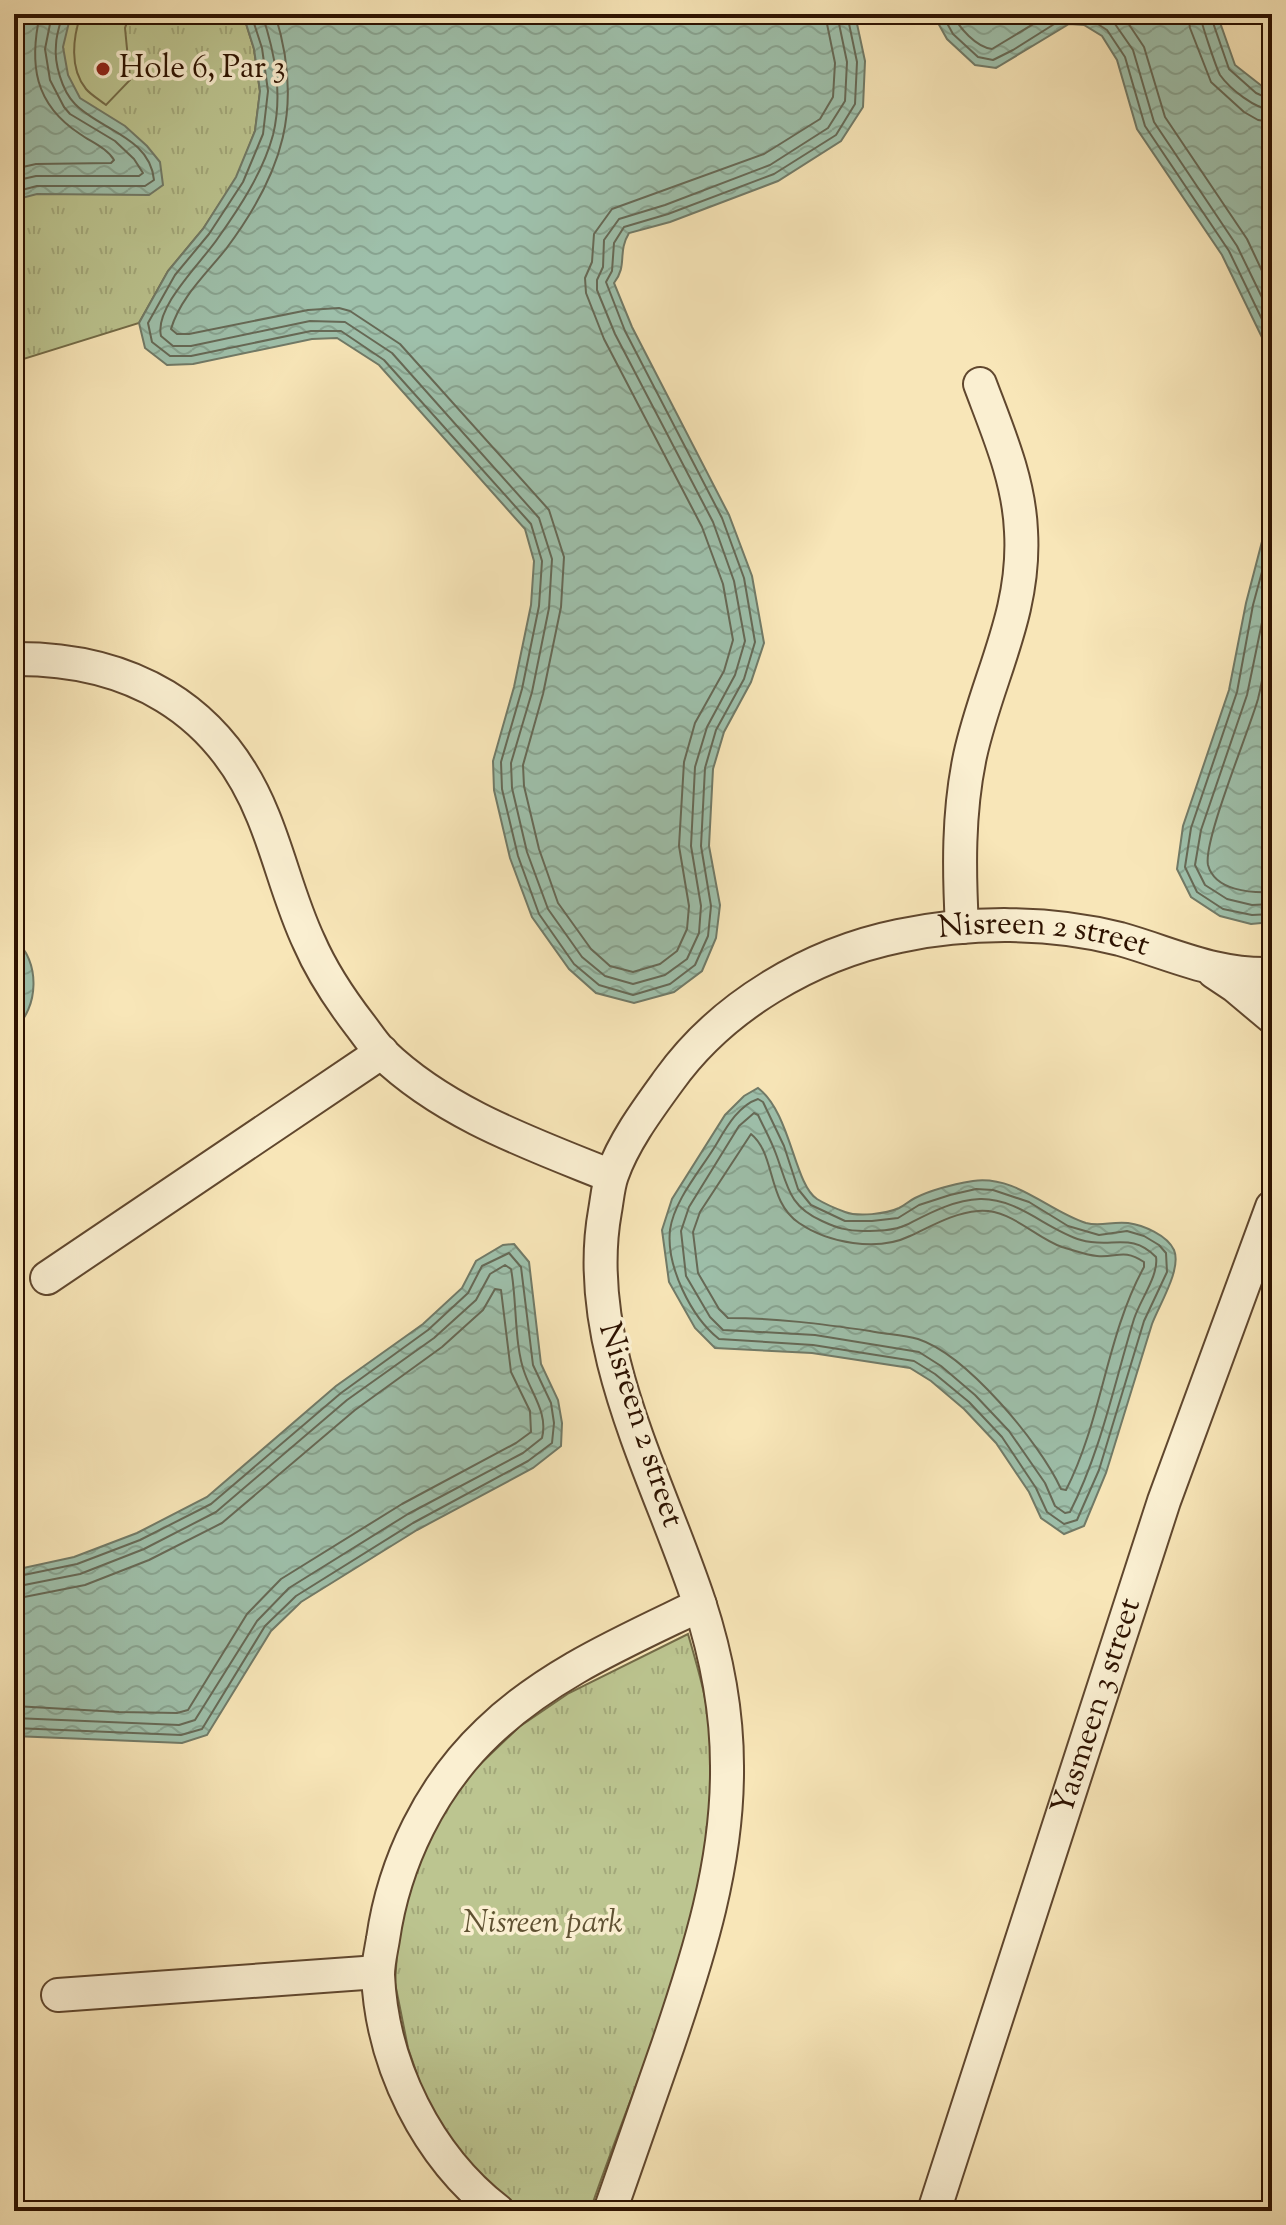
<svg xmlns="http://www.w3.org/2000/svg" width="1286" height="2225" font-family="'Sorts Mill Goudy',serif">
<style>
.grass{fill:url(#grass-tufts);stroke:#746c48;stroke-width:2}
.pitch{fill:#bcc590;stroke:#746c48;stroke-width:2}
.water{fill:url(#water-waves);stroke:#717a67;stroke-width:2}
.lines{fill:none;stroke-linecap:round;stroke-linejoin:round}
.shore{stroke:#666956;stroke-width:2}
.minor-casing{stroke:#60472e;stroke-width:36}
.minor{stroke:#faefd1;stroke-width:32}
.poi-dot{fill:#8f2418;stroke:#faefd1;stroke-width:3}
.labels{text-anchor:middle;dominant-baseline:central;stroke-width:7;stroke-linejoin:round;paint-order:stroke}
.poi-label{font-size:32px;fill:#2d1200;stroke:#faefd1;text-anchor:start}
.street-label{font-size:32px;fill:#2d1200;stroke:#faefd1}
.park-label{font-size:32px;font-style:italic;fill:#5f5132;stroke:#faefd1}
</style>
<defs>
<pattern id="grass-tufts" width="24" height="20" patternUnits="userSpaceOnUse" patternTransform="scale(2)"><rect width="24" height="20" fill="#bcc590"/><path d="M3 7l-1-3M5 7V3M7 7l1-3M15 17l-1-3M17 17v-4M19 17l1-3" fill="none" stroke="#a2a87a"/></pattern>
<pattern id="water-waves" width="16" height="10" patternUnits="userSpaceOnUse" patternTransform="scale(2)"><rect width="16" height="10" fill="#9ec0ab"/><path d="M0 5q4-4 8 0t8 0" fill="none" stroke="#88a491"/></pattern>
</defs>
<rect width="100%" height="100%" fill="#f8e6b8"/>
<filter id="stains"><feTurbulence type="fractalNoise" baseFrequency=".0025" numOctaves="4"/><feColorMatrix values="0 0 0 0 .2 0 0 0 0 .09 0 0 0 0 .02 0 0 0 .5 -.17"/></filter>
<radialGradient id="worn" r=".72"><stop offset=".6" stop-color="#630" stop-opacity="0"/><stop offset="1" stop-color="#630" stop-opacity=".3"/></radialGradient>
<g class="grass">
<path d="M 14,14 L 243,14 L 254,49 L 260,92 L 255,131 L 237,177 L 203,229 L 168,271 L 139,323 L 14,362 Z"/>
<path d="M 688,1634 C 700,1675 712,1716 712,1759 C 713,1916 640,2065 590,2211 L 520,2211 L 471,2169 L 432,2118 L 408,2048 L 395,1983 L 399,1924 L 413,1869 L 446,1808 L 475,1769 L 519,1727 L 569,1693 Z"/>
</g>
<path class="pitch" d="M 81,14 L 130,14 L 125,28 L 130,80 L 106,105 C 100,100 91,95 86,89 C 69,68 73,37 81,14 Z"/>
<g class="water">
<path d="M 14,14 L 71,14 L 63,47 L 68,75 L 80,98 L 125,126 L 147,146 L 160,162 L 163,185 L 149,195 L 37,194 L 14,200 Z"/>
<path d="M 243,14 L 853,14 L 856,19 L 865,61 L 863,107 L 841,141 L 778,181 L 670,222 L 629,233 C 617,253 628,265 614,283 L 632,327 L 729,515 L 752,576 L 764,643 L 751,682 L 724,732 L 713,769 L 709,846 L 720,905 L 716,938 L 702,971 L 674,992 L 634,1003 L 596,993 L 569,969 L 532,917 L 510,858 L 494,790 L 493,761 L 514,687 L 531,605 L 534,561 L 525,529 L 379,365 L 337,338 L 312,339 L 193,364 L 167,365 L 145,348 L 139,323 L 168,271 L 203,229 L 236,177 L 255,131 L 260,91 L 254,49 Z"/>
<path d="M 933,14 L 1217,14 L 1235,65 L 1272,94 L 1272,358 L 1222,255 L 1137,129 L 1117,60 L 1102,36 L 1084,25 L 1069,24 L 996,68 L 975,65 L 947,39 Z"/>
<path d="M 1272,503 L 1272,922 L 1251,924 L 1220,916 L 1191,897 L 1177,869 L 1183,826 L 1229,690 L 1246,603 Z"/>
<path d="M 14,939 C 41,960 39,1009 14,1029 Z"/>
<path d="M 758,1088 C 791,1113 794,1184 817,1199 C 825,1204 837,1209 845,1212 C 858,1217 886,1214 899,1208 C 905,1205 909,1201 915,1198 C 931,1190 955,1184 973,1181 C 1016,1175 1048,1211 1086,1223 C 1101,1227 1112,1221 1128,1223 C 1143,1225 1167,1235 1174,1250 C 1182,1269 1159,1305 1152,1324 L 1106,1473 L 1084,1526 L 1064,1534 L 1041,1518 L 1029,1492 L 996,1443 L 964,1409 L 931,1381 L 910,1368 L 812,1353 L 715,1348 L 695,1328 L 669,1282 L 662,1230 L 672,1199 L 725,1115 L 744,1096 Z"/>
<path d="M 514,1244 L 529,1262 L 541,1364 L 558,1400 L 562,1423 L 561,1446 L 533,1468 L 417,1530 L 301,1602 L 271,1631 L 207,1735 L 182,1743 L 14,1736 L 14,1570 L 74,1557 L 137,1533 L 207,1497 L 336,1386 L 423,1324 L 462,1288 L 476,1261 L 503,1245 Z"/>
</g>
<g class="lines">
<g class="shore">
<path d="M 251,14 L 262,48 L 268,91 L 263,134 L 243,182 L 209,234 L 175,275 L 148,323 L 152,342 L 170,356 L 191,356 L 311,331 L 341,331 L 384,360 L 531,524 L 542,561 L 539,606 L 522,689 L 501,762 L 502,789 L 518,856 L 539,914 L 574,964 L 599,985 L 633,995 L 670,984 L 695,965 L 708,936 L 711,906 L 701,846 L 705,768 L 716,730 L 744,679 L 755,642 L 744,578 L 722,518 L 625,331 L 606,282 L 612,271 L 614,243 L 624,227 L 668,214 L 774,174 L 836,135 L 855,104 L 857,62 L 847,14"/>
<path d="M 262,14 C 275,53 283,94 273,135 C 263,172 240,207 218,238 C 202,262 154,307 161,336 L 173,346 L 191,346 L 310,321 L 345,322 L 392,353 L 539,518 L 552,559 L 549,608 L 532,692 L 511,763 L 512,788 L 527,852 L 548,909 L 582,957 L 605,976 L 633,984 L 665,975 L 687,959 L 699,933 L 701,906 L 691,846 L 695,767 L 707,727 L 735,675 L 745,641 L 734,581 L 713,522 L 615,334 L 597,290 L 597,280 L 603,267 L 604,240 L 619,219 L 665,205 L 770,165 L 828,128 L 845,101 L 847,62 L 837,14"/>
<path d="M 275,14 C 304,106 283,173 226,249 C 206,274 180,298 171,329 L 177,334 L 189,334 L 308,310 L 339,308 L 350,311 L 400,344 L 549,510 L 564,557 L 561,607 L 543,694 L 523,765 L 524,786 L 539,849 L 558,903 L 591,949 L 610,966 L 633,972 L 660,964 L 677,951 L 687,929 L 689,906 L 679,846 L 684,762 L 695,723 L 724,671 L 733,640 L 723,584 L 702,527 L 604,339 L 586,293 L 585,278 L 592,262 L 594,234 L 612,209 L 764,154 L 820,119 L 833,97 L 835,63 L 825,14"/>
<path d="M 942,14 L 953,34 L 978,57 L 993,60 L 1013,50 L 1067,16 L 1087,17 L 1107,30 L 1125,57 L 1145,126 L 1229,251 L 1272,340"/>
<path d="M 953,14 C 959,28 976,47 992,49 L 1050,14"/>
<path d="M 1101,14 L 1115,24 L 1133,50 L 1154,122 L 1237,246 L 1272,318"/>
<path d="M 1122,14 L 1144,47 L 1165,117 L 1247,239 L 1272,292"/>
<path d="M 1188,14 L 1190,28 L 1211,82 L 1244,112 L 1258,120 L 1272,122"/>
<path d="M 1200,14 C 1201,23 1216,67 1220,75 C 1230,89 1255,109 1272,110"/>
<path d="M 1210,14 L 1229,69 L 1256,93 L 1272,100"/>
<path d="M 14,169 L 36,164 L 111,163 L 114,160 C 107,148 91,142 80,134 C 34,104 29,64 40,14"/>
<path d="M 14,181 L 36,176 L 139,176 L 143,173 L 134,159 L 115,141 L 70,114 L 64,107 L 50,80 L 45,49 L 52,14"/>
<path d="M 14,192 L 37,186 L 145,186 L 154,180 C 150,137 100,130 75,104 C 62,91 54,63 56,45 C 56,35 60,24 63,14"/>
<path d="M 1272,535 L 1253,605 L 1237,692 L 1191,828 L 1185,867 L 1197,892 L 1223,909 L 1252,915 L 1272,914"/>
<path d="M 1272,574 L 1247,695 L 1201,830 L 1195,865 L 1205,885 L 1227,899 L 1252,905 L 1272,904"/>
<path d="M 1272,626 C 1267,650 1264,675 1258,699 C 1249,731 1203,841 1208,865 C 1215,891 1251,893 1272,892"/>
<path d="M 758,1099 L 763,1102 L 784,1146 L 798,1189 L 811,1205 L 845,1221 L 872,1221 L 898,1218 L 919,1205 L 950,1195 L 976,1189 L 993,1190 L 1029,1202 L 1068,1226 L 1099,1235 L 1127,1231 L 1144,1236 L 1159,1245 L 1166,1253 L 1167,1272 L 1144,1321 L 1099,1470 L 1077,1520 L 1064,1524 L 1047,1512 L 1036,1488 L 1002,1437 L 969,1402 L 935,1374 L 914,1361 L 813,1345 L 719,1339 C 691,1317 666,1266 670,1230 C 674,1201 699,1172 714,1148 C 725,1130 737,1106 758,1099 Z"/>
<path d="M 754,1113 L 758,1115 C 764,1128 771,1140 776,1154 C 788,1186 788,1206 822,1221 C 837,1228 847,1231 863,1231 C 876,1231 894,1231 906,1225 C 928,1214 953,1200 980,1199 C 1018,1198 1047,1230 1081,1240 C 1111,1249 1131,1231 1156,1257 C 1159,1275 1140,1300 1134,1319 C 1114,1384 1101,1451 1070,1512 L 1065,1513 L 1055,1506 L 1045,1483 L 1009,1431 L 975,1395 L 941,1366 L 919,1352 L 815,1335 L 723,1330 L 710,1317 L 686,1276 L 681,1231 L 689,1207 L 739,1126 Z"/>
<path d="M 751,1134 C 776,1154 767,1202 799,1223 C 828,1243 877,1252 910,1236 C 932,1226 953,1213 978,1211 C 1010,1208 1034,1237 1062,1247 C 1073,1250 1086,1255 1097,1256 C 1117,1258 1123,1248 1144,1262 L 1144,1267 C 1106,1336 1102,1420 1066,1490 L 1061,1489 C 1040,1443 967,1355 918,1339 C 903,1335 885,1334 870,1331 C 822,1324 776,1318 728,1318 L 719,1309 L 698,1273 L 693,1232 L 700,1212 Z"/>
<path d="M 14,1577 L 77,1564 L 140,1540 L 211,1504 L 341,1393 L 428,1330 L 468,1293 L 482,1266 L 509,1253 L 521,1267 L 533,1365 L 551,1403 L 554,1423 L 552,1443 L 528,1461 L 413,1523 L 296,1596 L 265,1626 L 202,1729 L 181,1735 L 14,1728"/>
<path d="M 14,1587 L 80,1574 L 144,1549 L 216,1512 L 347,1400 L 434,1338 L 476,1300 L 490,1274 L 505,1265 L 511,1269 C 517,1300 514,1346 525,1374 C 533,1396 548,1414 542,1438 L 523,1453 L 408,1514 L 289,1588 L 257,1621 L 195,1720 L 179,1725 L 14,1718"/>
<path d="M 14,1599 L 85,1585 L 149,1560 L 222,1523 L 355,1410 L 442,1347 L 483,1310 L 495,1289 L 501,1290 L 511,1372 L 530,1411 L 531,1432 L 516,1443 L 402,1504 L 281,1579 L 247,1614 L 188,1710 L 177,1713 L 119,1712 L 14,1706"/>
</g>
<defs>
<g id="minor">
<path d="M 14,659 C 129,658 219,707 263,816 C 280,857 290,902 309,942 C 322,972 340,999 360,1025 C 367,1034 374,1045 382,1053 C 445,1114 532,1144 611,1176"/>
<path d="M 962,927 C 959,870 958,813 970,756 C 987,678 1026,614 1021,531 C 1019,480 998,432 980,384"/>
<path d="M 1214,972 L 1235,986 L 1272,1017"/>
<path d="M 47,1278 L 382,1052"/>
<path d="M 58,1995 L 378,1972"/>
<path d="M 498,2211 C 427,2156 382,2065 378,1975 C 378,1963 381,1951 383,1939 C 394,1862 431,1786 488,1732 C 548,1674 626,1641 700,1605"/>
<path id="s1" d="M 610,2211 C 629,2156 649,2100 668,2045 C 699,1954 728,1863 727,1766 C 727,1711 716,1654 699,1602 C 658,1478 581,1344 605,1211 C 607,1200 608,1186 612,1175 C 624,1141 648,1109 669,1080 C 722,1006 811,954 899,936 C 970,921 1050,921 1120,939 C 1173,954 1215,976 1272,974"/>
<path id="s2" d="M 934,2211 L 1164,1501 L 1272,1207"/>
</g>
</defs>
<use href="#minor" class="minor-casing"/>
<use href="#minor" class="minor"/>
</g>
<circle class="poi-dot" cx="103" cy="69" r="8"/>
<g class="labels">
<g class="poi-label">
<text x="119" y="69">Hole 6, Par 3</text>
</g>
<g class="street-label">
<text stroke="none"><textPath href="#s1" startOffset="1608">Nisreen 2 street</textPath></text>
<text transform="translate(640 1425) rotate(72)">Nisreen 2 street</text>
<text stroke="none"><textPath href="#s2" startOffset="530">Yasmeen 3 street</textPath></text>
</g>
<g class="park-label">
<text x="543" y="1924">Nisreen park</text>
</g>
</g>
<rect width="1286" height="2225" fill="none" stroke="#f8e6b8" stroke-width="48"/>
<rect x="16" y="16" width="1254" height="2193" fill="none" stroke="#2d1200" stroke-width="4"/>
<rect x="24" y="24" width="1238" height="2177" fill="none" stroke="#2d1200" stroke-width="2"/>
<rect width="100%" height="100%" filter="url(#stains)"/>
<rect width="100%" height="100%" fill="url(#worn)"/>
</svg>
